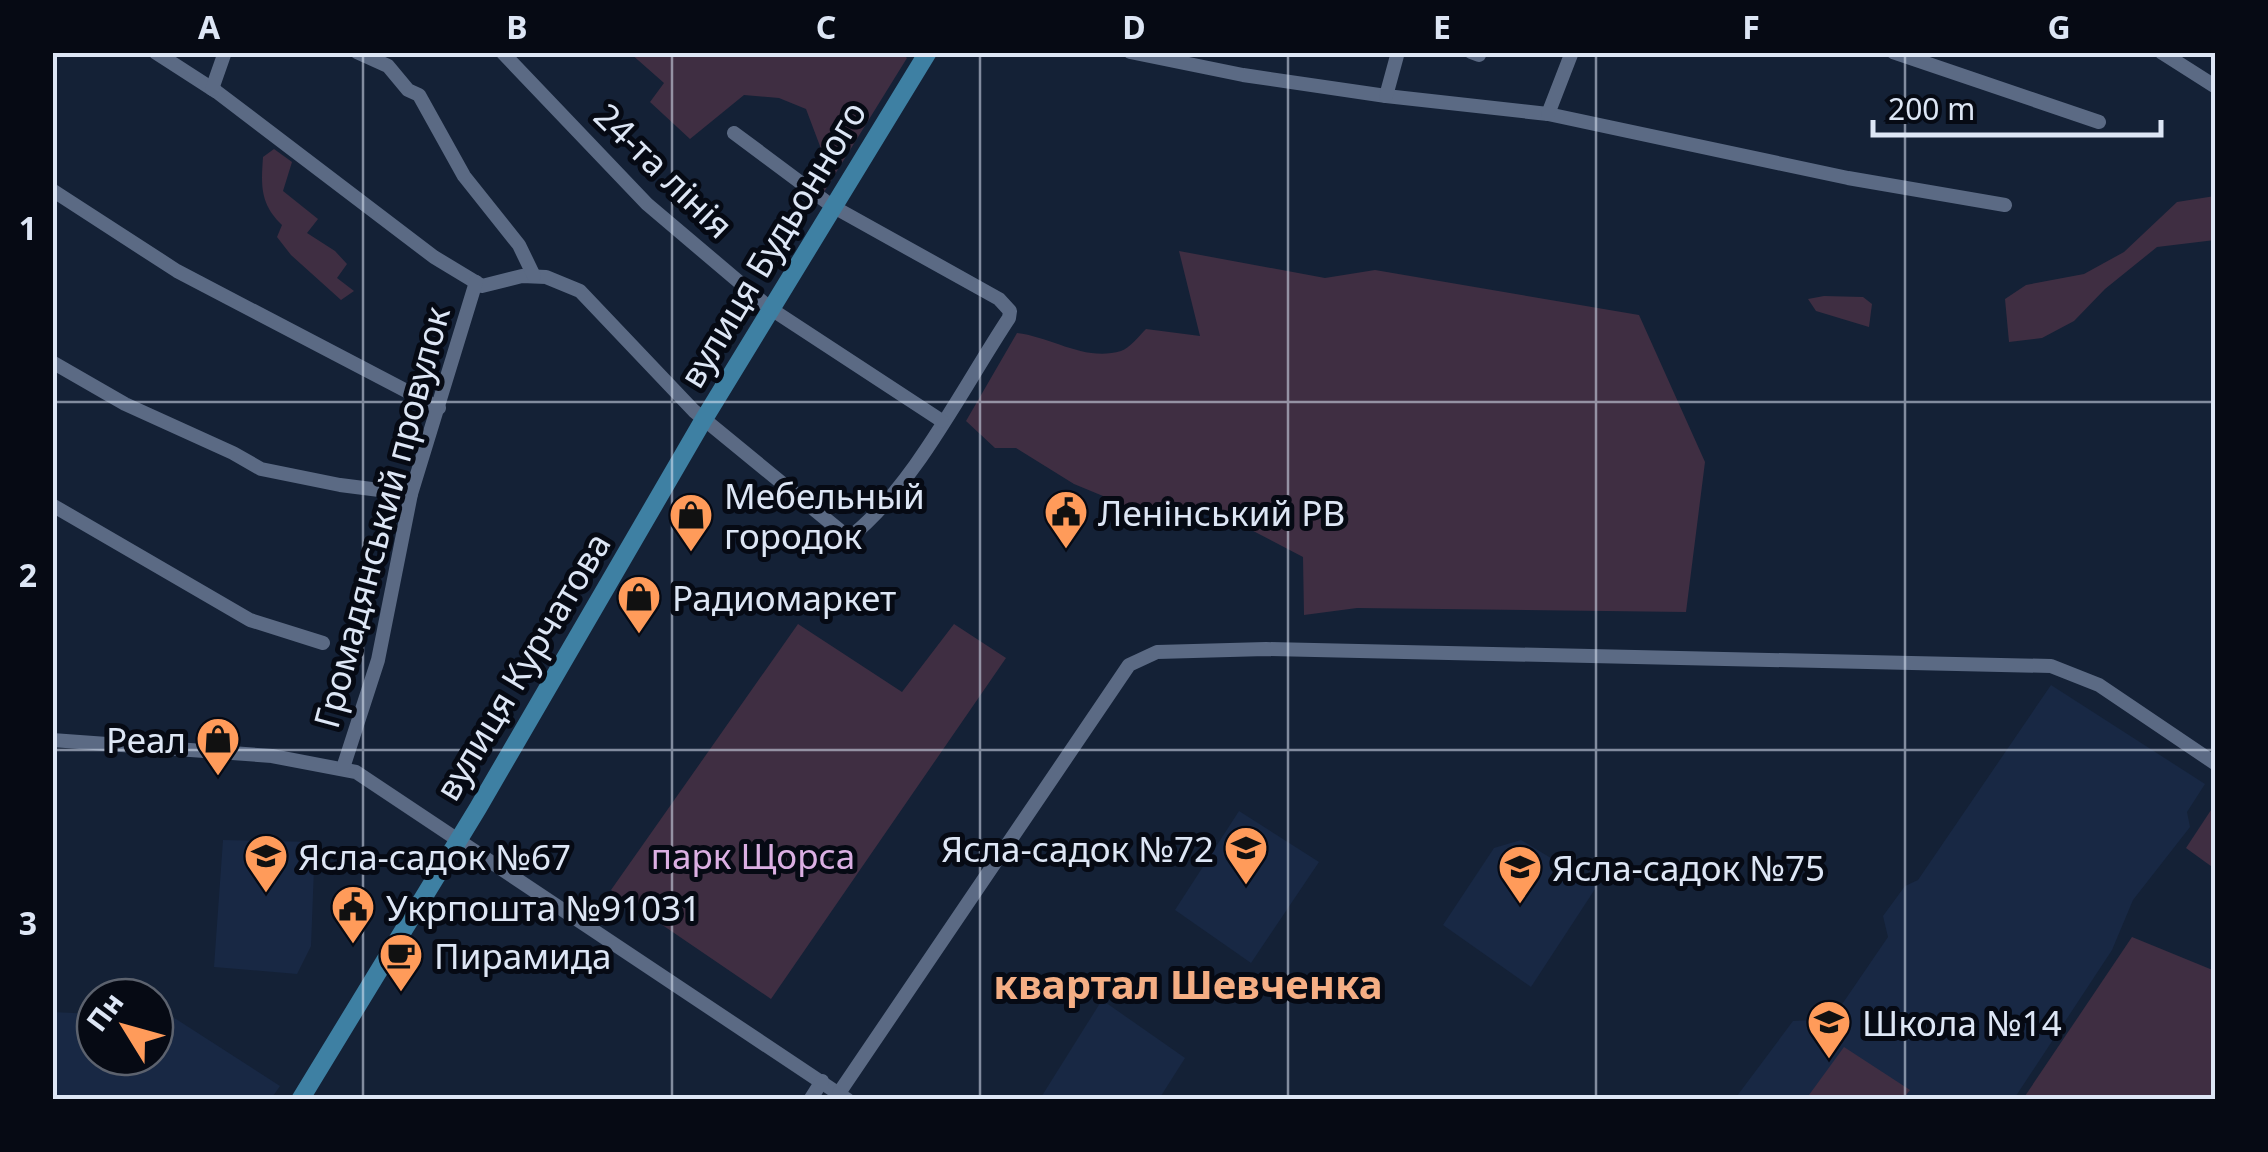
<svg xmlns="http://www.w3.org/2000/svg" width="2268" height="1152" font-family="'Noto Sans',sans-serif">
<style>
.built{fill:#182844}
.green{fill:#3f2e42}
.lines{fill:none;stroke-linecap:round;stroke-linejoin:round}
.minor{stroke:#5b6a84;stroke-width:14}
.major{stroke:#3e80a3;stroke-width:18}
.grid{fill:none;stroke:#dde6f5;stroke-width:2.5;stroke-opacity:0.55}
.labels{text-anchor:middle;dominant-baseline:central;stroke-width:10;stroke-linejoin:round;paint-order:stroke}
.street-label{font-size:35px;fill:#dde6f5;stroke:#060a14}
.poi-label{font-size:35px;fill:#dde6f5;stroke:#060a14;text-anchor:start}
.park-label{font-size:35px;fill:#dbafe3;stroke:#060a14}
.quarter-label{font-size:40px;font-weight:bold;fill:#f5ae84;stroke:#060a14}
.neatline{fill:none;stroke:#dde6f5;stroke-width:4}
.grid-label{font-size:32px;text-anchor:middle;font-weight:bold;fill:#dde6f5}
</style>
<rect width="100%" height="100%" fill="#142136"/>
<g class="built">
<path d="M 2051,685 L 2205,784 L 2187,812 L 2190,827 L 2133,900 L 2112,950 L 2014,1099 L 1734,1100 L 1793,1021 L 1832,1019 L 1888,937 L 1883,916 L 1905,886 L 1918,880 Z"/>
<path d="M 1239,811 L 1319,862 L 1251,963 L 1175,910 Z"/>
<path d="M 223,840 L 315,842 L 311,946 L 297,974 L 214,967 Z"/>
<path d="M 1521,840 L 1597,886 L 1531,987 L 1443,925 L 1494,848 Z"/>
<path d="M 1102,1000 L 1185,1058 L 1159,1099 L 1040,1099 Z"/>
<path d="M 52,1012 L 95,1014 L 95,1057 L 155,1057 L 155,1012 L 176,1019 L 280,1086 L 271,1099 L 53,1099 Z"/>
</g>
<g class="green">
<path d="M 900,52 L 907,58 L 824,192 L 810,181 L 823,154 L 806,109 L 779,98 L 744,95 L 690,139 L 650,102 L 664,83 L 630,53 Z"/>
<path d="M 274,149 L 292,162 L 283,191 L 318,219 L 307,233 L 335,251 L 347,264 L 337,278 L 354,291 L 341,300 L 291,255 L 277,237 L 282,225 C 260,204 261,186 263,157 Z"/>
<path d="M 2215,196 L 2215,240 L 2157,247 L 2105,289 L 2074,321 L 2042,338 L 2009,342 L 2005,299 L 2026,285 L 2084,274 L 2124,252 L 2177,202 Z"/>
<path d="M 1179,251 L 1325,278 L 1375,270 L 1639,315 L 1705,462 L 1686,612 L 1357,608 L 1304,615 L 1303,557 L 1209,508 L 1149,515 L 1074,484 L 1016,448 L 995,448 L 966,421 L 1017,333 C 1052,337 1085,362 1121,351 C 1130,348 1139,336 1146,329 L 1200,336 Z"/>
<path d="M 1824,296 L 1863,297 L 1872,304 L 1869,327 L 1816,311 L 1808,299 Z"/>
<path d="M 798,624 L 902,692 L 954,624 L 1006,658 L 771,999 L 611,890 Z"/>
<path d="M 2215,804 L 2215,869 L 2186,848 Z"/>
<path d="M 2132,937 L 2215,971 L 2215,1099 L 2023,1099 Z"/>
<path d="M 1844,1047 L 1910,1090 L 1903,1099 L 1815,1100 L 1809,1095 Z"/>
</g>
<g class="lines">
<g class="minor">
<path d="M 155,52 L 217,92 L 434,257 L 482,286 L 522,276 L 546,277 L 580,291 L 694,411 L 849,538 C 914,487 963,387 1009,318 L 1010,311 L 999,299 L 832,206 L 734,133"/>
<path d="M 357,52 L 388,66 L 408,90 L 419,95 L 464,176 L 519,245 L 534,276"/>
<path d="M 502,52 L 647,204 L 771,309 L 942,421"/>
<path d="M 1130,52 L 1243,75 L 1386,96 L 1548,114 L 1848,178 L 2005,205"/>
<path d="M 1471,52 L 1479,55"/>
<path d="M 1893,52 L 2099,122"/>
<path d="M 2161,52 L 2216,87"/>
<path d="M 212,89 L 225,52"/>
<path d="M 1386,96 L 1398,52"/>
<path d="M 1548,114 L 1572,52"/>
<path d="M 52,190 L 177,271 L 439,408"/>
<path d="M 52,362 L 125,404 L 233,453 L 261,469 L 340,485 L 411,494"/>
<path d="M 52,505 L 250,620 L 323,643"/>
<path d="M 52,740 L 272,756 L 356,772 L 848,1100"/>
<path d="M 343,768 L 378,660 L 411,494 L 476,282"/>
<path d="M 839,1093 L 1129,665 L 1157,652 L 1266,649 L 2051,666 L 2099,685 L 2216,764"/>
<path d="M 810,1100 L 822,1081"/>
</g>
<path class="major" d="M 300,1100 L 478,808 L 704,419 L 928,52"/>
</g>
<path class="grid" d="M 363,52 L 363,1100M 672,52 L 672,1100M 980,52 L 980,1100M 1288,52 L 1288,1100M 1596,52 L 1596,1100M 1905,52 L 1905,1100M 52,402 L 2216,402M 52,750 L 2216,750"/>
<defs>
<symbol id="civic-pin" viewBox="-11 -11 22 30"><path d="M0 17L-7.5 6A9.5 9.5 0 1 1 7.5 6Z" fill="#ff9b5a" stroke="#060a14"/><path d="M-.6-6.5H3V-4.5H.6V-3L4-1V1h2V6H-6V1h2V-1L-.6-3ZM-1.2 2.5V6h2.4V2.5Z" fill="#111"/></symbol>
<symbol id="shop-pin" viewBox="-11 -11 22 30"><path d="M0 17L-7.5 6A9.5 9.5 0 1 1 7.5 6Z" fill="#ff9b5a" stroke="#060a14"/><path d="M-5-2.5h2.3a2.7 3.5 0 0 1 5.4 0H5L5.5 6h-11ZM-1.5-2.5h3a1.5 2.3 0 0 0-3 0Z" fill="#111"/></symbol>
<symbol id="school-pin" viewBox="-11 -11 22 30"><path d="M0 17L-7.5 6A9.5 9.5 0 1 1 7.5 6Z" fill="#ff9b5a" stroke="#060a14"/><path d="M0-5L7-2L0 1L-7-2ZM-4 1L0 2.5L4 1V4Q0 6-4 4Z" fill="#111"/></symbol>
<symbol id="cafe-pin" viewBox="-11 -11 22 30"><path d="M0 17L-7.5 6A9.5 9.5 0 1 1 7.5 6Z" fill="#ff9b5a" stroke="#060a14"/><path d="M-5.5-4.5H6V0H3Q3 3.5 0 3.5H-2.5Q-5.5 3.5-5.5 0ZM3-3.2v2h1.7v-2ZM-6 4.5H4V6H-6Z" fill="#111"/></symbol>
</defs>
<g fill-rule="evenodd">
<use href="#civic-pin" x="1041" y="487" width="50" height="68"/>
<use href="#shop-pin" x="666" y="490" width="50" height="68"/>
<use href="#shop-pin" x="614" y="572" width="50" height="68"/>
<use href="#shop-pin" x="193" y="714" width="50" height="68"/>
<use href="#school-pin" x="1221" y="823" width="50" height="68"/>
<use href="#school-pin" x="241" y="831" width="50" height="68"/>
<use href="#school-pin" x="1495" y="842" width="50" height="68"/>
<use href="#civic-pin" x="328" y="882" width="50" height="68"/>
<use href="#cafe-pin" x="376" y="930" width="50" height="68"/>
<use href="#school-pin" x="1804" y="997" width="50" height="68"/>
</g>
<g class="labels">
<g class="street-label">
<text transform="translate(664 170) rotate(44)">24-та лінія</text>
<text transform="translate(772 244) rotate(-59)">вулиця Будьонного</text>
<text transform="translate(381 517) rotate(-75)">Громадянський провулок</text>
<text transform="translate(522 666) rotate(-59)">вулиця Курчатова</text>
</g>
<g class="poi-label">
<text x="724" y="495">Мебельный<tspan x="724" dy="40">городок</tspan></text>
<text x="1098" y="512">Ленінський РВ</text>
<text x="672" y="597">Радиомаркет</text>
<text x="186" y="739" text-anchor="end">Реал</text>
<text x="1214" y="848" text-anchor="end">Ясла-садок №72</text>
<text x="298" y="856">Ясла-садок №67</text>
<text x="1552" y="867">Ясла-садок №75</text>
<text x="386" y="907">Укрпошта №91031</text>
<text x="434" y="955">Пирамида</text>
<text x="1862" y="1022">Школа №14</text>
</g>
<g class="park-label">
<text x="753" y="855">парк Щорса</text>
</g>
<g class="quarter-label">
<text x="1188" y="983">квартал Шевченка</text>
</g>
</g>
<rect width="2268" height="1152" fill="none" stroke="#060a14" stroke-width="110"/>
<g transform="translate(125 1027) rotate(307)"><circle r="48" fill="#060a14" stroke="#5c626e" stroke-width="2.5"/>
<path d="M0-8L18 38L0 25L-18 38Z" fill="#ff9b5a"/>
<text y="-15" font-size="28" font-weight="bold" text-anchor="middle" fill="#dde6f5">Пн</text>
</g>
<path d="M1873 120v15h288v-15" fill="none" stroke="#dde6f5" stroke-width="5"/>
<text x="1888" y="120" font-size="30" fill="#dde6f5" stroke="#060a14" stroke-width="8" paint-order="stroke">200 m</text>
<rect x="55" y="55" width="2158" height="1042" class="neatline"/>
<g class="grid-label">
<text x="209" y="39">A</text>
<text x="517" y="39">B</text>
<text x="826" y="39">C</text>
<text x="1134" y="39">D</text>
<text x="1442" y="39">E</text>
<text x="1751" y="39">F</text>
<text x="2059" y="39">G</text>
<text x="28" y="240">1</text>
<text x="28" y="587">2</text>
<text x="28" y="935">3</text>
</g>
</svg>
